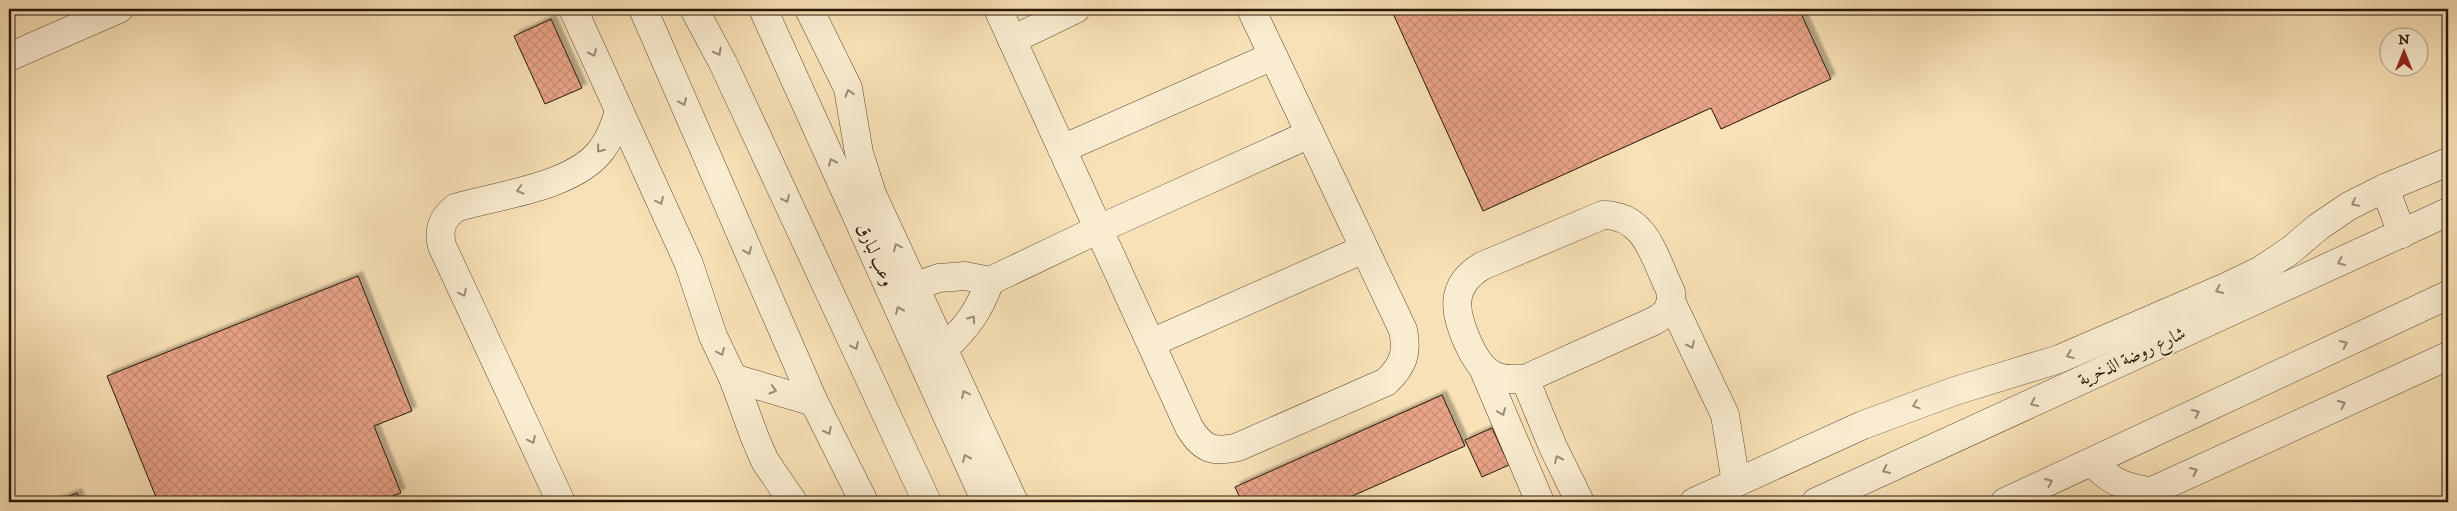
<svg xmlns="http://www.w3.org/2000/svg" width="2457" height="511" font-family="'IM FELL DW Pica',Amiri,serif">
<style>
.building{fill:url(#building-cross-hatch);stroke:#271707;filter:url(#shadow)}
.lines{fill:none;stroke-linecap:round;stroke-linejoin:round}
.minor-casing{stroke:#5b4a33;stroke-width:29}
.minor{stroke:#faecd0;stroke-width:28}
.oneway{stroke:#9b8c76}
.labels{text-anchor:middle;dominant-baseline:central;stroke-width:4;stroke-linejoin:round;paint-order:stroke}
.street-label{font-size:18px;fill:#271707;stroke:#faecd0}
</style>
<defs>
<pattern id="building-cross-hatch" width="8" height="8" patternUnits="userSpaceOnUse" patternTransform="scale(1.25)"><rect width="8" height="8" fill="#eaa489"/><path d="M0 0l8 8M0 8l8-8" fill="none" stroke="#c98c75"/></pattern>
<filter id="shadow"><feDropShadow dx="4.5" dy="-4.5" stdDeviation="1" flood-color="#0004"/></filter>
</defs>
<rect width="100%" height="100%" fill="#f8e1b6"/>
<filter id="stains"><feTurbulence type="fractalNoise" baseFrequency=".004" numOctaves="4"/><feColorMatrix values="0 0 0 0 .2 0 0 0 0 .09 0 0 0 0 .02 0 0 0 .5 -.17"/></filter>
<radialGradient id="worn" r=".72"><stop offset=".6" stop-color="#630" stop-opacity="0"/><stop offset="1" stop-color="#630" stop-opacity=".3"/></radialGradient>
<g class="building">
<path d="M 1391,9 L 1799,9 L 1831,79 L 1721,129 L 1711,108 L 1483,211 Z"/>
<path d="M 551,19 L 582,88 L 545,104 L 514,36 Z"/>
<path d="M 358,276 L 412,411 L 374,426 L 401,493 L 377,502 L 158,502 L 107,376 Z"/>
<path d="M 1442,395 L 1465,446 L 1339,502 L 1242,502 L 1235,487 Z"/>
<path d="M 1492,428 L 1509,465 L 1482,477 L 1465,440 Z"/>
<path d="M 77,493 L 81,502 L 55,502 Z"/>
</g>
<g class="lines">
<defs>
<g id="minor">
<path d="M 573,9 L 689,264 L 713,336 L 733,378 L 755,438 L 765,461 L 793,502"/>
<path d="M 643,9 L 814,402 L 864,502"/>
<path d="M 694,9 L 723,63 L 927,502"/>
<path d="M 763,9 L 986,502"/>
<path d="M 809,9 L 848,88 L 859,153 L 872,194 L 1014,502"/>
<path d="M 998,9 L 1189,427 C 1202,449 1213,453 1238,447 L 1386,382 C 1403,366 1408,353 1403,330 L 1251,9"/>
<path d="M 1012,40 L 1076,9"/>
<path d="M 9,57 L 119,9"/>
<path d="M 1062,149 L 1273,56"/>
<path d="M 2385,188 L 2402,234"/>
<path d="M 1603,215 C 1647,215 1654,258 1671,292 C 1672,306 1667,314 1654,321 L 1525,379 C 1515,379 1504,380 1495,376 C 1481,369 1474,356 1468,343 C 1454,312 1449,286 1482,266 Z"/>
<path d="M 915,286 L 939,278 L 965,276 L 990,281 L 1099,229 L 1310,134"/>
<path d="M 1671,301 L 1725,415 L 1736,483"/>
<path d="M 1151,343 L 1364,249"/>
<path d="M 944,349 C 967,327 979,311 990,281"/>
<path d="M 1483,368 L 1540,502"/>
<path d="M 733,378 L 814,402"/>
<path d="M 1525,379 L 1553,447 L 1580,502"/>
<path d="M 2092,462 C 2111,482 2123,487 2150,491"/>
<path d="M 561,502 L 442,246 C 438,229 442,219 455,208 C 498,195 575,187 602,149 C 611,137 615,125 619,111"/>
<path d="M 1694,502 L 1863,425 L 1955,391 L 2059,359 L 2228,286 L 2261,270 L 2291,250 L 2318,227 L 2349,206 L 2385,188 L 2448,162"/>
<path d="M 1816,502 L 2448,212"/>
<path d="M 2005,502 L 2448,295"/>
<path d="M 2128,502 L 2448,356"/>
</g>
</defs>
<use href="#minor" class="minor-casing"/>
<use href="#minor" class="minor"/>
</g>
<defs><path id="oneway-chevron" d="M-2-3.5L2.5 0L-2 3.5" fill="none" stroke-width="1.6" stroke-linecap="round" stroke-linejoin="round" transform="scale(1.25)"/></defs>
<g class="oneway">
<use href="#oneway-chevron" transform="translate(718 52) rotate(62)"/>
<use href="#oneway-chevron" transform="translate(593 53) rotate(66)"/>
<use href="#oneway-chevron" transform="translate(849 93) rotate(-106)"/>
<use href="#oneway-chevron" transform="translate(683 102) rotate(67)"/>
<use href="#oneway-chevron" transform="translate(600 149) rotate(129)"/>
<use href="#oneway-chevron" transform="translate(832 162) rotate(-114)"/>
<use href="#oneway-chevron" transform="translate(520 190) rotate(166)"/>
<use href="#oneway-chevron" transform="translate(786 199) rotate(65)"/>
<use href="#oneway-chevron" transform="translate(660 201) rotate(65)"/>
<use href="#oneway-chevron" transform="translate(2355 203) rotate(152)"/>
<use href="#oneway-chevron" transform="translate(897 247) rotate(-115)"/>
<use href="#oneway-chevron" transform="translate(748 251) rotate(67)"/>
<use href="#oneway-chevron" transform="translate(2341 262) rotate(155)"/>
<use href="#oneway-chevron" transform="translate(2219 290) rotate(156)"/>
<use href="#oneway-chevron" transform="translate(463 293) rotate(65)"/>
<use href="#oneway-chevron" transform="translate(899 310) rotate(-114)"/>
<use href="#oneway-chevron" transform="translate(972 319) rotate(-55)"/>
<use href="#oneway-chevron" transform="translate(2344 344) rotate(-25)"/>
<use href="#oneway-chevron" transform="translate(1691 345) rotate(66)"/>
<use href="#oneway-chevron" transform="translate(855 346) rotate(65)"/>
<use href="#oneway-chevron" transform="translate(721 352) rotate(65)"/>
<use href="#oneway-chevron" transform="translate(2070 355) rotate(158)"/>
<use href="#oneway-chevron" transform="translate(773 390) rotate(16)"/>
<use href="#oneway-chevron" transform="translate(965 394) rotate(-115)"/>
<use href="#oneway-chevron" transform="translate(2034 403) rotate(155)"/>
<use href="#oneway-chevron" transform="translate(2342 404) rotate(-24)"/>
<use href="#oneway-chevron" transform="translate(1916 405) rotate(161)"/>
<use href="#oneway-chevron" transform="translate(1502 412) rotate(67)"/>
<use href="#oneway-chevron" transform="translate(2196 413) rotate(-25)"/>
<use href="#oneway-chevron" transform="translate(828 431) rotate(63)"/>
<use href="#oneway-chevron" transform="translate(532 440) rotate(65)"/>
<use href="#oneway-chevron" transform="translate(966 458) rotate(-114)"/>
<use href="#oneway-chevron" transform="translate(1558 459) rotate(-114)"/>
<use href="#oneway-chevron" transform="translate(1886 470) rotate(155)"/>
<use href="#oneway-chevron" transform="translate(2194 471) rotate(-24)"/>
<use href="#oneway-chevron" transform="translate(2049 482) rotate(-25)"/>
</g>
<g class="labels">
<g class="street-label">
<text transform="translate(875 255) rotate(66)">وعب لبارق</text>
<text transform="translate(2132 357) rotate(-25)">شارع روضة الذخرية</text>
</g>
</g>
<rect width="2457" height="511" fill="none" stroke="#f8e1b6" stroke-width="30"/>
<rect x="10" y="10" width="2437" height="491" fill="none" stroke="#271707" stroke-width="2.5"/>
<rect x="15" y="15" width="2427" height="481" fill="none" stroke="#271707"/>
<g transform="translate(2404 52)"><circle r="24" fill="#faecd0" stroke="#a69780"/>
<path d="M0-4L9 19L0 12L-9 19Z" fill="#8f2418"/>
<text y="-8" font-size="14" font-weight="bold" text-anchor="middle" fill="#271707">N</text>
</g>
<rect width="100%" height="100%" filter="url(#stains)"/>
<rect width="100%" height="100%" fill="url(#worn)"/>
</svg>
